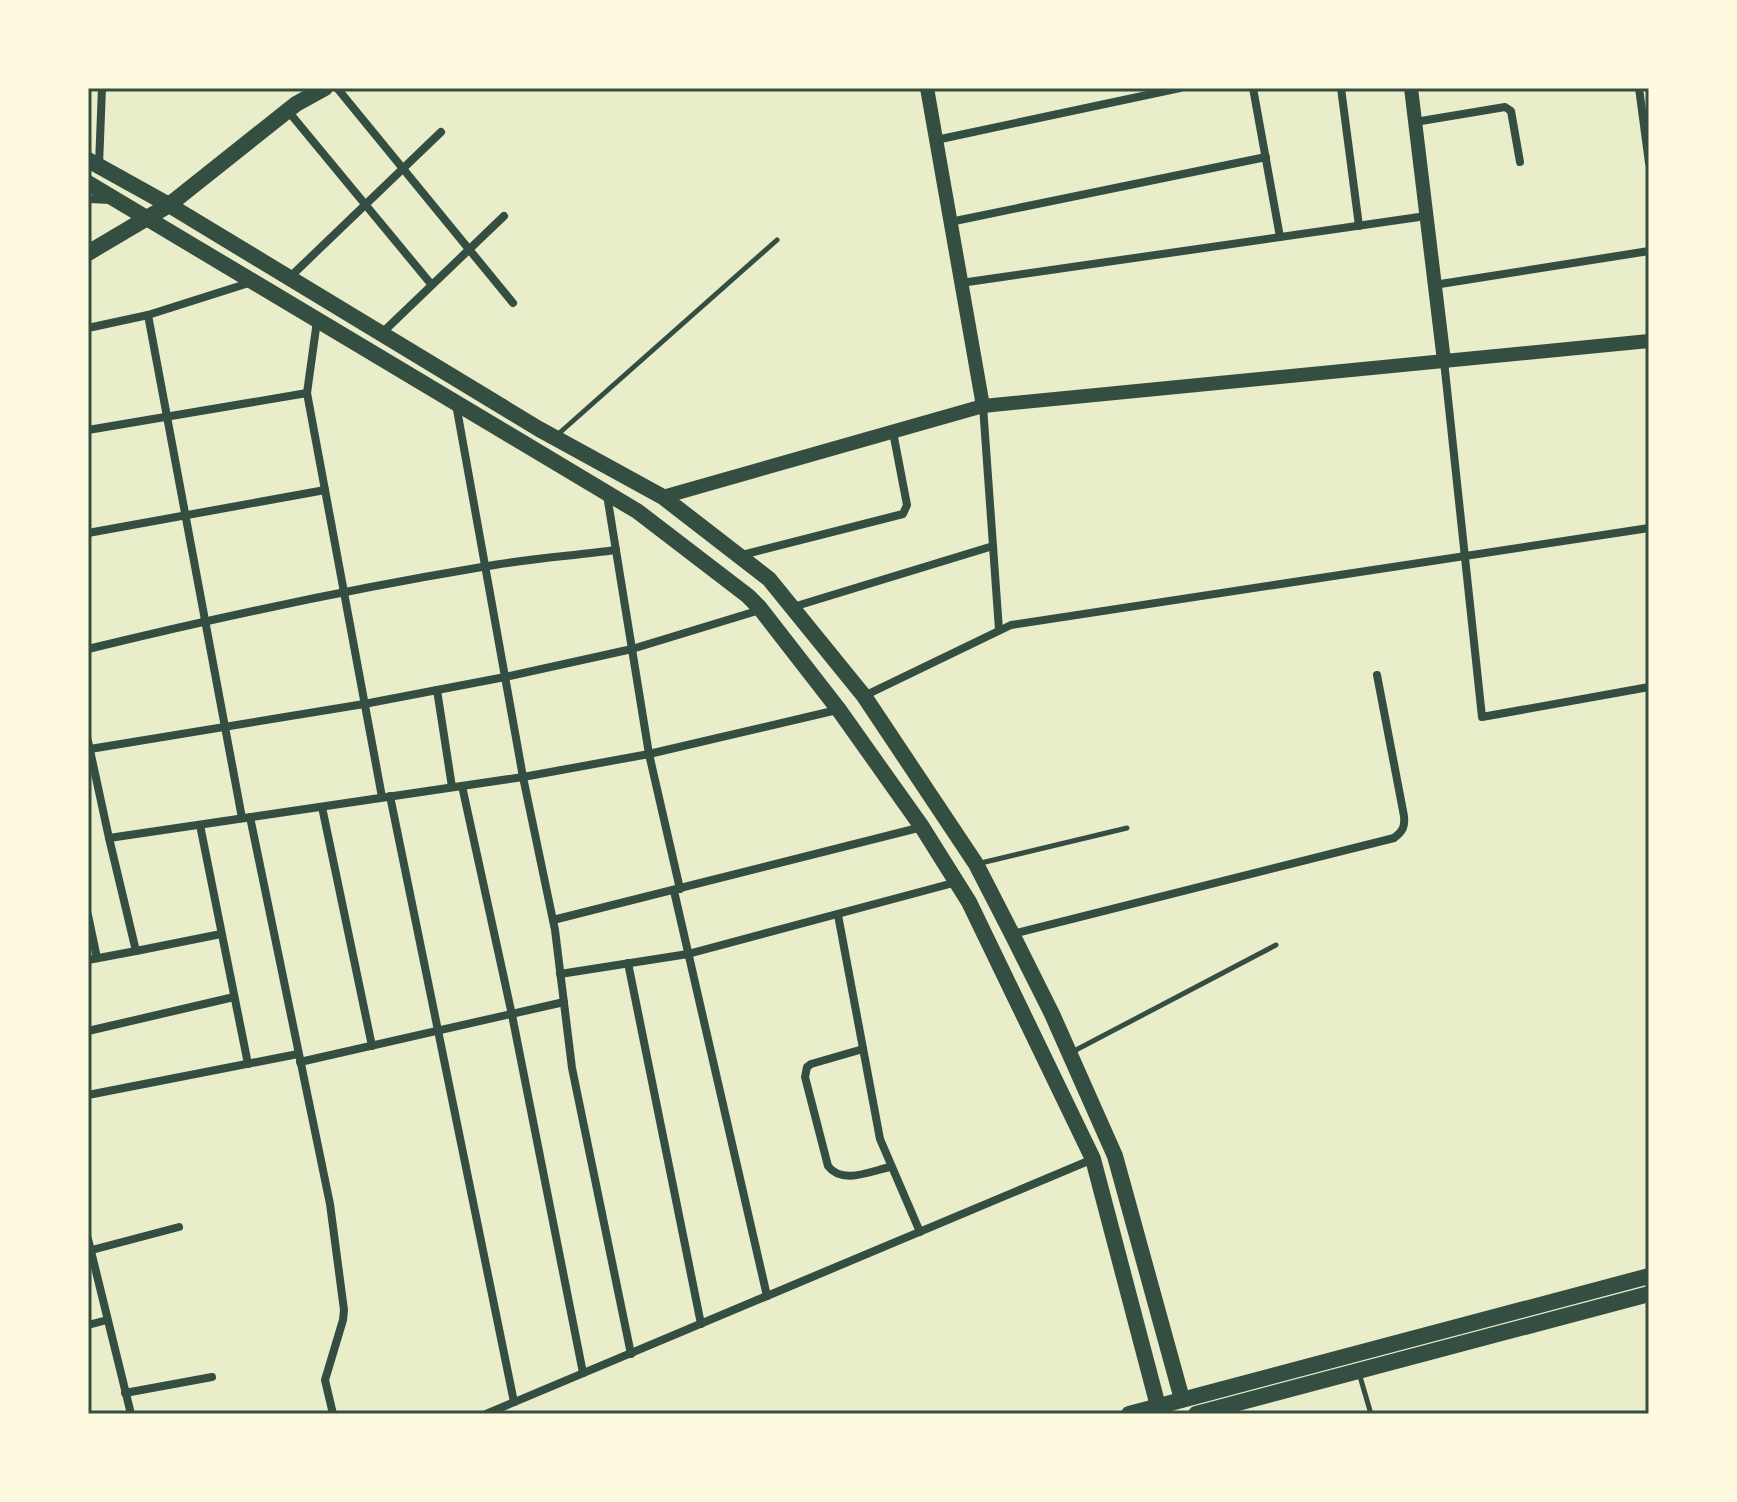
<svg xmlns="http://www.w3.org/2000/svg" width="1737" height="1502" font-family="Mulish,sans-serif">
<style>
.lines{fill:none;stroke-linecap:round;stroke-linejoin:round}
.service{stroke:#344e41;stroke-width:5}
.minor{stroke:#344e41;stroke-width:8}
.tertiary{stroke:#344e41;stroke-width:14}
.secondary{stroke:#344e41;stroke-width:16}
.primary{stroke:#344e41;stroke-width:16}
.neatline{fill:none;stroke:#344e41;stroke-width:3}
</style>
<rect width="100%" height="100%" fill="#e9edc9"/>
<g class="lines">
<g class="service">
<path d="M 556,436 L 777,240"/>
<path d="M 981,863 L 1127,828"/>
<path d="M 1074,1051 L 1276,945"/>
<path d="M 1359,1373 L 1371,1414"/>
</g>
<g class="minor">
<path d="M 337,88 L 513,303"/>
<path d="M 1253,88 L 1280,237"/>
<path d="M 1341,88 L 1359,226"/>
<path d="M 1639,88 L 1649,163"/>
<path d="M 288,111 L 431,284"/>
<path d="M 1415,122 L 1505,107 L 1511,111 L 1520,162"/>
<path d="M 936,140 L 1180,88"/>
<path d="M 99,165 L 102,88"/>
<path d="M 88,199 L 111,200"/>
<path d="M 950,222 L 1266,157"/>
<path d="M 289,278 L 441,132"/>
<path d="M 961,283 L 1426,216"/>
<path d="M 1434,285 L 1649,251"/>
<path d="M 148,315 L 242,818"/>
<path d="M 317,321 L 307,393 L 382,797"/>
<path d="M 88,328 L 148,315 L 252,282"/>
<path d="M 382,333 L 504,216"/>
<path d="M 1444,361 L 1482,717 L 1649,687"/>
<path d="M 456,404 L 523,777 L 555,930 L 572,1068 L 631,1354"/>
<path d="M 983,406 L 999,630"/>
<path d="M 88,430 L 307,393"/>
<path d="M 607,495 L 649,754 L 680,889"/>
<path d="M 88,533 L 325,490"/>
<path d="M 742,555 L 903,514 L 907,505 L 893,432"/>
<path d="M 793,607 L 993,546"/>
<path d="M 88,649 C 219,617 350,589 482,567 C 526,559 571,556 616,550"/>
<path d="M 437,690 L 452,787"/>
<path d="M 864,696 L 1011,625 L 1649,528"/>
<path d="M 88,741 L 109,838 L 523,777 L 649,754 L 837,710"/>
<path d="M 90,749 L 364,704 L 505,677 L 632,649 L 760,610"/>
<path d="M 462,786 L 512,1015 L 583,1373"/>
<path d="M 390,796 L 514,1402"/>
<path d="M 322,807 L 372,1046"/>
<path d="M 250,817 L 330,1204 L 344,1310 L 343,1320 L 325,1380 L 333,1414"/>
<path d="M 200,825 L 248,1064"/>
<path d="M 674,891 L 767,1296"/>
<path d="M 88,915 L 97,958"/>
<path d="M 838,915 L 880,1139 L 920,1232"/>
<path d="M 553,920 L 922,827"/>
<path d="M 1013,934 L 1394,838 C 1403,831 1405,827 1404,816 L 1377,675"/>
<path d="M 136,951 L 221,934"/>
<path d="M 88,960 L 136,951 L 109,838"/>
<path d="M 628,963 L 701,1324"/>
<path d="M 560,974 L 688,954 L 957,882"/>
<path d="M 88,1031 L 234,997"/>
<path d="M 863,1049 L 811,1064 L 807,1067 L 805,1077 L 828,1166 C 842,1185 871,1171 890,1167"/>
<path d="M 300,1062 L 564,1002"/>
<path d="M 88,1095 L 298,1054"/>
<path d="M 88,1239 L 131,1414"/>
<path d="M 88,1251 L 179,1227"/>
<path d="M 88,1325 L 107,1320"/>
<path d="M 125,1393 L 212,1377"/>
<path d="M 486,1414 L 1093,1159"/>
</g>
<g class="tertiary">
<path d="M 927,88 L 983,406"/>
<path d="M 1411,88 L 1444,361"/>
<path d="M 663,497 L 983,406 L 1649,341"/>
</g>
<path class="secondary" d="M 88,253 L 169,205 L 296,104 L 325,88"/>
<g class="primary">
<path d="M 88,160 L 169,205 L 539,429 L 663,497 L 769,579 L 864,696 L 976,864 L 1012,934 L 1052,1014 L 1115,1156 L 1182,1399"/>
<path d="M 88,183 L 637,511 L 748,596 L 759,607 L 839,710 L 922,827 L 969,902 L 1093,1159 L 1158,1406"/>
<path d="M 1129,1414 L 1649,1276"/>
<path d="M 1196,1414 L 1649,1294"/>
</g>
</g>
<rect width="1737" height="1502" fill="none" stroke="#fefae0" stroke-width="180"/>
<rect x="90" y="90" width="1557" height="1322" class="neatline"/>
</svg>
